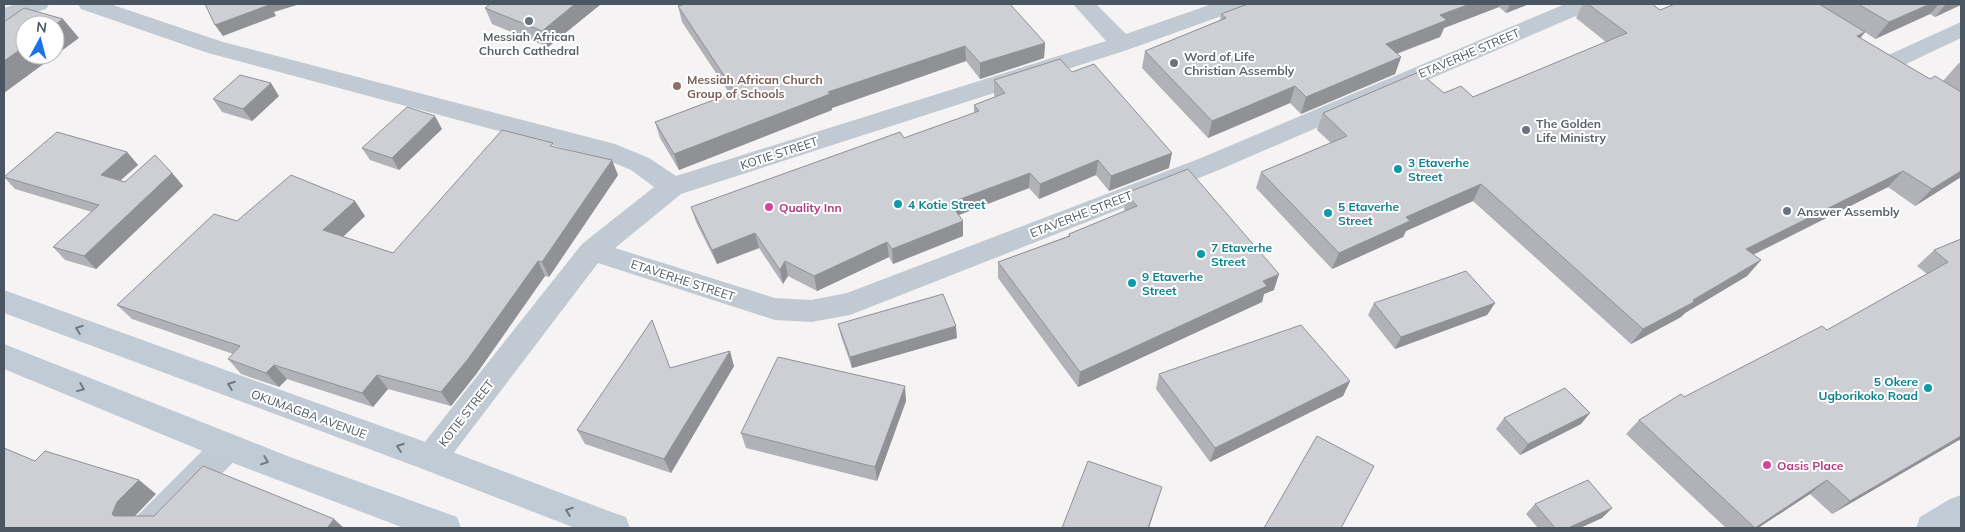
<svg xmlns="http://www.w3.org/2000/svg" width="1965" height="532" font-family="Mulish,sans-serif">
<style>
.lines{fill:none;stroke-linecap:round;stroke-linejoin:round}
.street{fill:#c1cad2;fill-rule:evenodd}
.secondary{fill:#c1cbd6;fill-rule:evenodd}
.wall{fill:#b0b2b7}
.shaded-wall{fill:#909195}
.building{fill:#cdcfd5;stroke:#909195}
.oneway{stroke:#6e7984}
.worship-dot{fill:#6b7280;stroke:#fff;stroke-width:2}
.education-dot{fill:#8d6e63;stroke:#fff;stroke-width:2}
.culture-dot{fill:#0f9aa8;stroke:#fff;stroke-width:2}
.hotel-dot{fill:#d1479c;stroke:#fff;stroke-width:2}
.labels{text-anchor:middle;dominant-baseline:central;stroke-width:4;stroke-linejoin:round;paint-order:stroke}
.worship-label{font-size:12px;font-weight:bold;fill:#5b616d;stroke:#fff;text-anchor:start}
.street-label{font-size:12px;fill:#4a5661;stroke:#fff}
.education-label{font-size:12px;font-weight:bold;fill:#785e54;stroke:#fff;text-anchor:start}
.culture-label{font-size:12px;font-weight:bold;fill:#0d838f;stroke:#fff;text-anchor:start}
.hotel-label{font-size:12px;font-weight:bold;fill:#b23c85;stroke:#fff;text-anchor:start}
</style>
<rect width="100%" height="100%" fill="#f5f3f3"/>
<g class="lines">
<g class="street">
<path d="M 16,4 L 49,4 L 46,9 L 4,22 L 4,8 Z"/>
<path d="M 78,4 L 110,4 L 223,42 L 615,144 L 649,158 L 676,176 L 1106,41 L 1073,4 L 1096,4 L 1126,34 L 1212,4 L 1244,4 L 1241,9 L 1130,49 L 681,194 L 615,248 L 775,298 L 811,300 L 847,293 L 1201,158 L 1565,4 L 1595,4 L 1592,9 L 1219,170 L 850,315 L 811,322 L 775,320 L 598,263 L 442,468 L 431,472 L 420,468 L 415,458 L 420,448 L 582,244 L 654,187 L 631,170 L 607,160 L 208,53 L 81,9 Z"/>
<path d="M 1961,22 L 1961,38 L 1902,66 L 1894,69 L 1886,66 L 1882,61 L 1886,56 Z"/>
<path d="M 227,433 L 238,437 L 243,447 L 238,457 L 170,528 L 132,528 L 136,517 L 216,437 Z"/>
</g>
<g class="secondary">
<path d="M 4,290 L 431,444 L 614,513 L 626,517 L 630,528 L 575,528 L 420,468 L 4,313 Z"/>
<path d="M 4,344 L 290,457 L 457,517 L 461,528 L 404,528 L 212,455 L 4,369 Z"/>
<path d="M 1961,495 L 1961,528 L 1916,528 L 1920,517 L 1950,499 Z"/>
</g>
</g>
<g class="wall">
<path d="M 601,4 L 548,47 L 492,24 L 485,8 Z"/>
<path d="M 1248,4 L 1529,4 L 1506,13 L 1499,7 L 1444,28 L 1440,37 L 1397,54 L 1401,57 L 1395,74 L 1301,114 L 1290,103 L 1208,138 L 1142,68 L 1145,51 L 1220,20 L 1221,14 Z"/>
<path d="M 1583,4 L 1652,4 L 1660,10 L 1675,4 L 1961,4 L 1935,17 L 1930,14 L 1875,39 L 1865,32 L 1860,38 L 1930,79 L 1943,81 L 1958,64 L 1961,62 L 1961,177 L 1915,206 L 1888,187 L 1753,255 L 1761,260 L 1747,276 L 1685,313 L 1681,317 L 1631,344 L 1473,201 L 1406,231 L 1403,237 L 1332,269 L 1256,188 L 1261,172 L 1331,143 L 1317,130 L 1323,113 L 1444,93 L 1473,97 L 1606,42 L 1576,18 Z"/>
<path d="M 678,6 L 1045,43 L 1044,58 L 980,79 L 966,61 L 832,108 L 832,110 L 679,170 L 660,138 L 655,122 L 730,94 L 682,22 Z"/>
<path d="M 1072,72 L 1169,168 L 1109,191 L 1096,175 L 1039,199 L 1029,188 L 959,215 L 963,236 L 893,264 L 889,257 L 817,291 L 788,276 L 783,284 L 759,248 L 717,264 L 696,222 L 691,207 L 904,138 L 974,113 L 974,105 L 995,97 L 994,95 L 994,80 Z"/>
<path d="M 279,96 L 252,121 L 222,112 L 213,99 Z"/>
<path d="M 442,129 L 399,170 L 370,160 L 362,148 Z"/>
<path d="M 554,147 L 618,175 L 549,277 L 545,276 L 477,373 L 451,406 L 388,389 L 373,407 L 287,379 L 279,387 L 241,374 L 228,359 L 233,354 L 132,319 L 117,305 L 237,221 L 365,216 L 343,237 L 393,253 Z"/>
<path d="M 127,152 L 138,165 L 120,180 L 125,182 L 172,173 L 183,186 L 96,269 L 65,260 L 53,247 L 92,212 L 15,189 L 4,177 L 4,176 Z"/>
<path d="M 1126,193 L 1274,290 L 1264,294 L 1262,302 L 1078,387 L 998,278 L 998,262 L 1068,236 L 1069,234 L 1125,211 L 1124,209 Z"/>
<path d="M 1961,239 L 1961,442 L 1959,440 L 1832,514 L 1810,494 L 1758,528 L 1726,528 L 1626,434 L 1639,420 L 1827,330 L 1927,274 L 1917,266 L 1934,250 Z"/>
<path d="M 1374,303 L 1495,303 L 1487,315 L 1395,349 L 1368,315 Z"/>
<path d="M 838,324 L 957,338 L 852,368 L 841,336 Z"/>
<path d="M 734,366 L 671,473 L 585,444 L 577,430 L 670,368 Z"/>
<path d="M 1159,374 L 1350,381 L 1343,396 L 1210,462 L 1156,389 Z"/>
<path d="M 906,401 L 877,481 L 746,448 L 741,433 Z"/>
<path d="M 1504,418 L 1581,424 L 1520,455 L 1496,429 Z"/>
<path d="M 1535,504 L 1612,508 L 1602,518 L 1580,528 L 1538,528 L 1526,514 Z"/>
</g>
<g class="shaded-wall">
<path d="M 268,4 L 300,4 L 274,12 L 276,16 L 223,36 L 215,25 Z"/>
<path d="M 575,4 L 601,4 L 548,47 L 542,31 Z"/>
<path d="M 1470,4 L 1500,4 L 1499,7 L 1444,28 L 1440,37 L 1379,60 L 1386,44 L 1440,15 Z"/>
<path d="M 1510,4 L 1529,4 L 1506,13 Z"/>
<path d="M 1930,4 L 1939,4 L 1930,14 L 1875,39 L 1889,22 Z"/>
<path d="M 1946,4 L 1961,4 L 1961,5 L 1935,17 Z"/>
<path d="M 63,19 L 79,38 L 4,93 L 4,61 L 25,46 L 25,55 L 55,55 L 55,25 Z"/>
<path d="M 1865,32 L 1852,49 L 1857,36 Z"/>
<path d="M 1045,43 L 1044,58 L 980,79 L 980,63 Z"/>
<path d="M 965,46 L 966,61 L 832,108 L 832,110 L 679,170 L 674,154 L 828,92 Z"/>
<path d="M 1401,57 L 1395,74 L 1301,114 L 1306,97 Z"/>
<path d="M 271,83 L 279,96 L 252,121 L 243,109 Z"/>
<path d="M 1295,86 L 1290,103 L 1208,138 L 1212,121 Z"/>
<path d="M 435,116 L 442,129 L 399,170 L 392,158 Z"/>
<path d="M 127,152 L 138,165 L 112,188 L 101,175 Z"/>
<path d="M 1172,153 L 1169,168 L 1109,191 L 1111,176 Z"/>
<path d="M 612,160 L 618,175 L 549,277 L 542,262 Z"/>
<path d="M 1098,160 L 1096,175 L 1039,199 L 1040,184 Z"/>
<path d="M 1903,171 L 1888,187 L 1732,265 L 1746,249 Z"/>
<path d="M 1961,171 L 1961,177 L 1915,206 L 1932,189 Z"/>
<path d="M 172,173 L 183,186 L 96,269 L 84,256 Z"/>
<path d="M 1030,173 L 1029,188 L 951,218 L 950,203 Z"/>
<path d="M 1481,184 L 1473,201 L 1406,231 L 1403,237 L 1332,269 L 1339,253 L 1406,217 Z"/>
<path d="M 355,201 L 365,216 L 334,245 L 323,230 Z"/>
<path d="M 963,221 L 963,236 L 893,264 L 892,249 Z"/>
<path d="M 755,233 L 759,248 L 717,264 L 712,250 Z"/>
<path d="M 887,242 L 889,257 L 817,291 L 814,276 Z"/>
<path d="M 1761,260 L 1747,276 L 1685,313 L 1681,317 L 1631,344 L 1643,329 Z"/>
<path d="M 538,261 L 545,276 L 477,373 L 451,406 L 441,392 Z"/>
<path d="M 785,261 L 788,276 L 783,284 L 780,270 Z"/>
<path d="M 1279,274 L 1274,290 L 1264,294 L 1262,302 L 1078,387 L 1080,372 L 1263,281 Z"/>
<path d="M 1495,303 L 1487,315 L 1395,349 L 1401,337 Z"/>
<path d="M 956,326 L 957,338 L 852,368 L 850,357 Z"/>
<path d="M 730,351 L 734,366 L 671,473 L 664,459 Z"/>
<path d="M 274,365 L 287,379 L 279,387 L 266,373 Z"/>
<path d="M 377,375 L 388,389 L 373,407 L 362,393 Z"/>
<path d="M 1350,381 L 1343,396 L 1210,462 L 1215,448 Z"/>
<path d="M 905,386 L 906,401 L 877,481 L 875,467 Z"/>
<path d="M 1590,413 L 1581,424 L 1520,455 L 1528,444 Z"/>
<path d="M 1961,436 L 1961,439 L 1959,440 L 1832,514 L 1850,501 Z"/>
<path d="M 139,480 L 156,494 L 135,516 L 114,516 L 112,514 L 117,502 Z"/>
<path d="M 1827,480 L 1810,494 L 1758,528 L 1755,528 Z"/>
<path d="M 1162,487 L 1149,528 L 1148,528 Z"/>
<path d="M 1612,508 L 1602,518 L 1580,528 L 1568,528 Z"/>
<path d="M 334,519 L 344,528 L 327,528 Z"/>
</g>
<g class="building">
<path d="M 205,4 L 268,4 L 269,5 L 215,25 Z"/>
<path d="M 490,4 L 575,4 L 542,31 L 485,8 Z"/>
<path d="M 685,4 L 1010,4 L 1045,43 L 980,63 L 965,46 L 828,92 L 830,94 L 674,154 L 655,122 L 735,92 L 678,6 Z"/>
<path d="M 1248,4 L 1470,4 L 1440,15 L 1447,20 L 1386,44 L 1401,57 L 1306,97 L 1295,86 L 1212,121 L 1145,51 L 1226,18 L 1221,14 Z"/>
<path d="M 1588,4 L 1652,4 L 1660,10 L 1675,4 L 1819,4 L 1865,32 L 1857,36 L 1930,79 L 1935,76 L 1961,92 L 1961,171 L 1932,189 L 1903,171 L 1746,249 L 1761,260 L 1693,300 L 1694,302 L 1643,329 L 1481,184 L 1406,217 L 1410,221 L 1339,253 L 1261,172 L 1347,136 L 1323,113 L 1419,72 L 1444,93 L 1461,86 L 1473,97 L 1627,33 Z"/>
<path d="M 1858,4 L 1930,4 L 1889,22 Z"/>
<path d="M 24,8 L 63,19 L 54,25 L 25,25 L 25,46 L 4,61 L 4,22 Z"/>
<path d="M 1060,59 L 1072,72 L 1094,64 L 1172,153 L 1111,176 L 1098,160 L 1040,184 L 1030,173 L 950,203 L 963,221 L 892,249 L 887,242 L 814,276 L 785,261 L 780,270 L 755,233 L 712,250 L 691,207 L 900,132 L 904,138 L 979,111 L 974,105 L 1005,93 L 994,80 Z"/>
<path d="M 240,75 L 271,83 L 243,109 L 213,99 Z"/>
<path d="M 407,107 L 435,116 L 392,158 L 362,148 Z"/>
<path d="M 502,130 L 553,143 L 550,146 L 612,160 L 542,262 L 538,261 L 468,359 L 441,392 L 377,375 L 362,393 L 274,365 L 266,373 L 228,359 L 240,346 L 117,305 L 214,214 L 237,221 L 291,175 L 355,201 L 323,230 L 393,253 Z"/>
<path d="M 57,132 L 127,152 L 101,175 L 125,182 L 155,155 L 172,173 L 84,256 L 53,247 L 99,205 L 4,177 Z"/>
<path d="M 1188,169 L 1279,274 L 1263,281 L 1267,286 L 1080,372 L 998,262 L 1070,236 L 1069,234 L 1137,206 L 1126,193 Z"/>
<path d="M 1961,239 L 1961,436 L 1850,501 L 1827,480 L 1755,528 L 1639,420 L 1681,394 L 1684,397 L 1822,326 L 1827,330 L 1948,262 L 1934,250 Z"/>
<path d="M 1466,271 L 1495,303 L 1401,337 L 1374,303 Z"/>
<path d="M 943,294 L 956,326 L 850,357 L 838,324 Z"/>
<path d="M 652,320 L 670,368 L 730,351 L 664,459 L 577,430 Z"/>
<path d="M 1301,325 L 1350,381 L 1215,448 L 1159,374 Z"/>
<path d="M 778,357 L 905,386 L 875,467 L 741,433 Z"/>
<path d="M 1565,388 L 1590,413 L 1528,444 L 1504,418 Z"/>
<path d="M 1317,436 L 1374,466 L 1341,528 L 1264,528 Z"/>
<path d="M 4,448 L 35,461 L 45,451 L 139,480 L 117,502 L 112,514 L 114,516 L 154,516 L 203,466 L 334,519 L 327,528 L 4,528 Z"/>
<path d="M 1088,461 L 1162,487 L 1148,528 L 1062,528 Z"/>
<path d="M 1588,480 L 1612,508 L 1568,528 L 1555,528 L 1535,504 Z"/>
</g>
<defs><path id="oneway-chevron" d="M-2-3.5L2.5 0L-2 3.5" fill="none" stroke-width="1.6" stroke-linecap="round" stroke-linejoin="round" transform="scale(1.25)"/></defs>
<g class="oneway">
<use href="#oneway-chevron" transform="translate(79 329) rotate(-160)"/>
<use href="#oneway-chevron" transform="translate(231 385) rotate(-160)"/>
<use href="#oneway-chevron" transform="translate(81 388) rotate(22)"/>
<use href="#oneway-chevron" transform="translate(400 447) rotate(-160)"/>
<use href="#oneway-chevron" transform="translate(265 461) rotate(21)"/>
<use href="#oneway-chevron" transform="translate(569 511) rotate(-159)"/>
</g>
<g class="worship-dot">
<circle cx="529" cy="21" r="5"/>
<circle cx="1174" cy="63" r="5"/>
<circle cx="1526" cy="130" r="5"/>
<circle cx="1787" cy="211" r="5"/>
</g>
<circle class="education-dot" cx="677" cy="86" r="5"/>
<g class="culture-dot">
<circle cx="1398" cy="169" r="5"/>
<circle cx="898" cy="204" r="5"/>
<circle cx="1328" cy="213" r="5"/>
<circle cx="1201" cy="254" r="5"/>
<circle cx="1132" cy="283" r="5"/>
<circle cx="1928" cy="388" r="5"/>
</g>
<g class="hotel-dot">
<circle cx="769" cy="207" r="5"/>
<circle cx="1767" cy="465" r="5"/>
</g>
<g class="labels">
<g class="worship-label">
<text x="529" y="36" text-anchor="middle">Messiah African<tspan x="529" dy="14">Church Cathedral</tspan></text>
<text x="1184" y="56">Word of Life<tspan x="1184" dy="14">Christian Assembly</tspan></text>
<text x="1536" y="123">The Golden<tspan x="1536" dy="14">Life Ministry</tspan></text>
<text x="1797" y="211">Answer Assembly</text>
</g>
<g class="street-label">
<text transform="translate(1469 53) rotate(-23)">ETAVERHE STREET</text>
<text transform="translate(779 153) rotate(-18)">KOTIE STREET</text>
<text transform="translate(1081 214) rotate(-21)">ETAVERHE STREET</text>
<text transform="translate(683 280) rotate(18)">ETAVERHE STREET</text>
<text transform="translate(466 413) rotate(-52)">KOTIE STREET</text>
<text transform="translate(309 414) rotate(20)">OKUMAGBA AVENUE</text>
</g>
<g class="education-label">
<text x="687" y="79">Messiah African Church<tspan x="687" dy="14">Group of Schools</tspan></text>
</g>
<g class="culture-label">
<text x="1408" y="162">3 Etaverhe<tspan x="1408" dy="14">Street</tspan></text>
<text x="908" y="204">4 Kotie Street</text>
<text x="1338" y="206">5 Etaverhe<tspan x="1338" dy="14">Street</tspan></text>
<text x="1211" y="247">7 Etaverhe<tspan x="1211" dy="14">Street</tspan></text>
<text x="1142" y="276">9 Etaverhe<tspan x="1142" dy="14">Street</tspan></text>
<text x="1918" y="381" text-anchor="end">5 Okere<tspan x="1918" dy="14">Ugborikoko Road</tspan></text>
</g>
<g class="hotel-label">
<text x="779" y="207">Quality Inn</text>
<text x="1777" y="465">Oasis Place</text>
</g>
</g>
<rect width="1965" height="532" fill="none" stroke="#4a5661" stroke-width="10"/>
<g transform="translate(40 40) rotate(7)"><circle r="24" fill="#ffffff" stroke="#b7bbc0"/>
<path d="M0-4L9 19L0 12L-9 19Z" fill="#1a73e8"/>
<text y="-8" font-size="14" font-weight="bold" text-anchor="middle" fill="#4a5661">N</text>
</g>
</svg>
